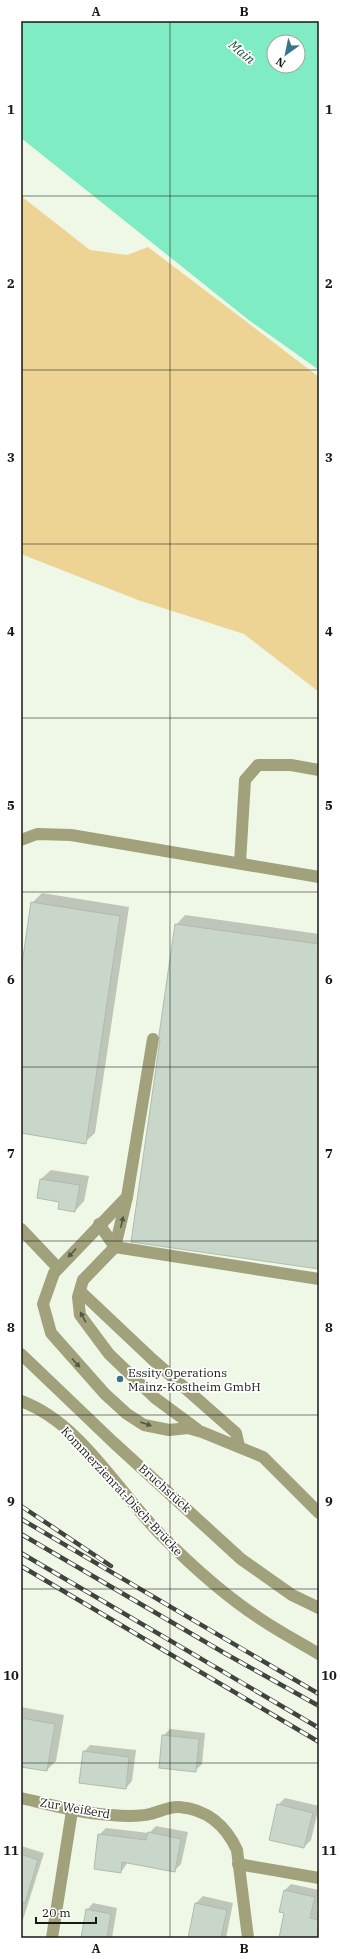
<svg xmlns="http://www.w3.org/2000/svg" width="340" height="1959" font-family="'IBM Plex Serif',serif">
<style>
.green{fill:#edd495}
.water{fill:#7fecc3;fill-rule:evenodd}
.shadow{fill:#0003}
.building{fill:#c9d7ca;stroke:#aebcaf}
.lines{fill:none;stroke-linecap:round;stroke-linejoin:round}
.minor{stroke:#a1a27c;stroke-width:12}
.rail-casing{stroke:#41443c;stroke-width:4.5}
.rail{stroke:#fff;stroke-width:3;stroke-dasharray:9;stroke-linecap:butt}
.oneway{fill:#555742}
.grid{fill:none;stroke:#171913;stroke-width:1;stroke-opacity:0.55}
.poi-dot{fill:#38748b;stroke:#fff;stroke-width:1.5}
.labels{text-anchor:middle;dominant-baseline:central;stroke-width:3.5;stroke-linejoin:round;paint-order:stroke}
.poi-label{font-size:12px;fill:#171913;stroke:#fff;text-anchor:start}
.street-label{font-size:12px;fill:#171913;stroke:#fff}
.water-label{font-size:13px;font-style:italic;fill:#1e4d3c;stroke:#fff}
.neatline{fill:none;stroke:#171913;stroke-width:1.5}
.grid-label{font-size:13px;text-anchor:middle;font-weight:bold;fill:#171913}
</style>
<rect width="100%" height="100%" fill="#eff7e6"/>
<path class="green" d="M 21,196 L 90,250 L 127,255 L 148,247 L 319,377 L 319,692 L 244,634 L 138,600 L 21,554 Z"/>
<path class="water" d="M 21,21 L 319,21 L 319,370 L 250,321 L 21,138 ZM 274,42 L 298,42 L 298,66 L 274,66 Z"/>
<g class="shadow">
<path d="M 42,893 L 129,907 L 95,1133 L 85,1142 L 21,1132 L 21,977 L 32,903 Z"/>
<path d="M 185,915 L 319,934 L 319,1268 L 161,1040 L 176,925 Z"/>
<path d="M 51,1170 L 89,1176 L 84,1201 L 75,1211 L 60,1201 L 38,1198 L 41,1179 Z"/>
<path d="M 21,1707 L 64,1715 L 56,1761 L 47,1770 L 21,1766 Z"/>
<path d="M 170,1729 L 205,1733 L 202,1764 L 195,1771 L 163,1736 Z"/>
<path d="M 90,1745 L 136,1750 L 132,1781 L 126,1788 L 84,1752 Z"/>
<path d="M 285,1798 L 319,1806 L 311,1840 L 304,1847 L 278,1805 Z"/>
<path d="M 156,1826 L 188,1832 L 181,1864 L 174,1871 L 128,1862 L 121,1872 L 99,1835 L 106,1828 L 149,1833 Z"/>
<path d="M 21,1846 L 44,1853 L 21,1926 Z"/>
<path d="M 291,1884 L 319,1890 L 317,1912 L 319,1912 L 319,1938 L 287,1938 L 284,1891 Z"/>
<path d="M 203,1896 L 233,1903 L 226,1938 L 189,1938 L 196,1903 Z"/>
<path d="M 93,1903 L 117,1908 L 112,1938 L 82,1938 L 87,1910 Z"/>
</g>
<g class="building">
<path d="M 31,902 L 120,916 L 86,1144 L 21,1133 L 21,971 Z"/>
<path d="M 175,924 L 319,944 L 319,1269 L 131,1242 L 160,1040 L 159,1035 Z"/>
<path d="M 40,1179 L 80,1185 L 75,1212 L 58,1209 L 59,1202 L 37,1198 Z"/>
<path d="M 21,1718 L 55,1724 L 47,1771 L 21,1767 Z"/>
<path d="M 162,1735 L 199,1739 L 196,1772 L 159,1768 Z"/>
<path d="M 83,1751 L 129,1757 L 126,1789 L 79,1783 Z"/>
<path d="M 277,1804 L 313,1813 L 304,1848 L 269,1840 Z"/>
<path d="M 148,1832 L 181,1839 L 175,1872 L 122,1862 L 121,1873 L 94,1869 L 98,1834 L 146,1840 Z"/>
<path d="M 21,1854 L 38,1860 L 25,1903 L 21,1902 Z"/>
<path d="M 284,1890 L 315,1897 L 310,1918 L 319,1920 L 317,1938 L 279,1938 L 284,1913 L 279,1912 Z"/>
<path d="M 195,1903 L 227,1910 L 221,1938 L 188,1938 Z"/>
<path d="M 86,1909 L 111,1914 L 107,1938 L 81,1938 Z"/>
</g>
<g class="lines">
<g class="minor">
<path d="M 21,840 L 37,834 L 71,835 L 319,877"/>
<path d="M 240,863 L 245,780 L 258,765 L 291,765 L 319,770"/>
<path d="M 153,1039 L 127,1197 L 115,1247 L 83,1280 L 78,1297 L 80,1315 L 109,1354 L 155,1398 L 197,1429"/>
<path d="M 127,1197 L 54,1273 L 43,1304 L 51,1333 L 105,1394 L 127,1414 L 144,1425 L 169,1430 L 188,1428 L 202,1432 L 263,1457 L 319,1513"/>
<path d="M 99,1224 L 115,1247 L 319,1279"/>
<path d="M 21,1229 L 58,1268"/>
<path d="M 80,1291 L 152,1359 L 236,1433 L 239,1446"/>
<path d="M 21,1354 L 113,1442 L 241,1559 L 292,1595 L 319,1608"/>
<path d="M 21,1401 C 81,1423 118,1492 162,1536 C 192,1566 224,1595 259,1618 C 278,1631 299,1642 319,1654"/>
<path d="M 21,1798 C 51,1805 80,1813 111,1815 C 123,1816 138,1817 150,1814 C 159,1812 170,1806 179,1807 C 207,1809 226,1826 237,1850 L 248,1938"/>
<path d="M 238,1864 L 319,1878"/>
<path d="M 52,1938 L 72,1811"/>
</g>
<defs>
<g id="rail">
<path d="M 21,1506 L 111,1566"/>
<path d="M 21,1519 L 319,1694"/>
<path d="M 21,1534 L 226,1654 L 319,1706"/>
<path d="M 21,1553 L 319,1728"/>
<path d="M 21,1566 L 319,1742"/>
</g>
</defs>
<use href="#rail" class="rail-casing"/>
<use href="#rail" class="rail"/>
</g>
<defs><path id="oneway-solid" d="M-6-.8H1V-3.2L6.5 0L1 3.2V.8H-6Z"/></defs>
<g class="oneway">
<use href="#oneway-solid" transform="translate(122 1222) rotate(-77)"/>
<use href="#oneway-solid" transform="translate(72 1253) rotate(133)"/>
<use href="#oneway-solid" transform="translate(83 1317) rotate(-118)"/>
<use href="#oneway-solid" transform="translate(76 1363) rotate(48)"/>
<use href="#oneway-solid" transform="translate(146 1424) rotate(19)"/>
</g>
<path class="grid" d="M 170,21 L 170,1938M 21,196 L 319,196M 21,370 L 319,370M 21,544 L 319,544M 21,718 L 319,718M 21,892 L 319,892M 21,1067 L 319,1067M 21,1241 L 319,1241M 21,1415 L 319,1415M 21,1589 L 319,1589M 21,1763 L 319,1763"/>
<circle class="poi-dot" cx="120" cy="1379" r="4"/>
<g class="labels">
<g class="poi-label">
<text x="128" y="1372">Essity Operations<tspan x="128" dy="14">Mainz-Kostheim GmbH</tspan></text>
</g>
<g class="street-label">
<text transform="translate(165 1488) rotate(42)">Bruchstück</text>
<text transform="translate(122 1491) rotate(47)">Kommerzienrat-Disch-Brücke</text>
<text transform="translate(75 1808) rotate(10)">Zur Weißerd</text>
</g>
<g class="water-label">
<text transform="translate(242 52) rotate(40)">Main</text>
</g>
</g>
<rect width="340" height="1959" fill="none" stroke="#ffffff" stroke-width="44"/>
<g transform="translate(286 54) rotate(213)"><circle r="19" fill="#ffffff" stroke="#a2a3a1"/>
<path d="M0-3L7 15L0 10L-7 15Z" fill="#38748b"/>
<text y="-6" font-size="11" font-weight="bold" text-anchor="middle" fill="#171913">N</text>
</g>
<path d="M36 1917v6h60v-6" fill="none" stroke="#171913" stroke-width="2"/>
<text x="42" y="1917" font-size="12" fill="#171913" stroke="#ffffff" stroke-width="3" paint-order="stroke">20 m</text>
<rect x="22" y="22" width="296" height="1915" class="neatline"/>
<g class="grid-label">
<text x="96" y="16">A</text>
<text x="244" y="16">B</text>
<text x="11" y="114">1</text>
<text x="329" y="114">1</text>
<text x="11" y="288">2</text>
<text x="329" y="288">2</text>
<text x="11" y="462">3</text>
<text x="329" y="462">3</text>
<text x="11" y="636">4</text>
<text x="329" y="636">4</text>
<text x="11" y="810">5</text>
<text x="329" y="810">5</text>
<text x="11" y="984">6</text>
<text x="329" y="984">6</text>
<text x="11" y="1158">7</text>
<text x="329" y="1158">7</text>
<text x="11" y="1332">8</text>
<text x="329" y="1332">8</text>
<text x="11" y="1506">9</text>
<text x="329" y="1506">9</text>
<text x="11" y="1680">10</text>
<text x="329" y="1680">10</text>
<text x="11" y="1855">11</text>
<text x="329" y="1855">11</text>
<text x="96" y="1953">A</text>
<text x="244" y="1953">B</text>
</g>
</svg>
